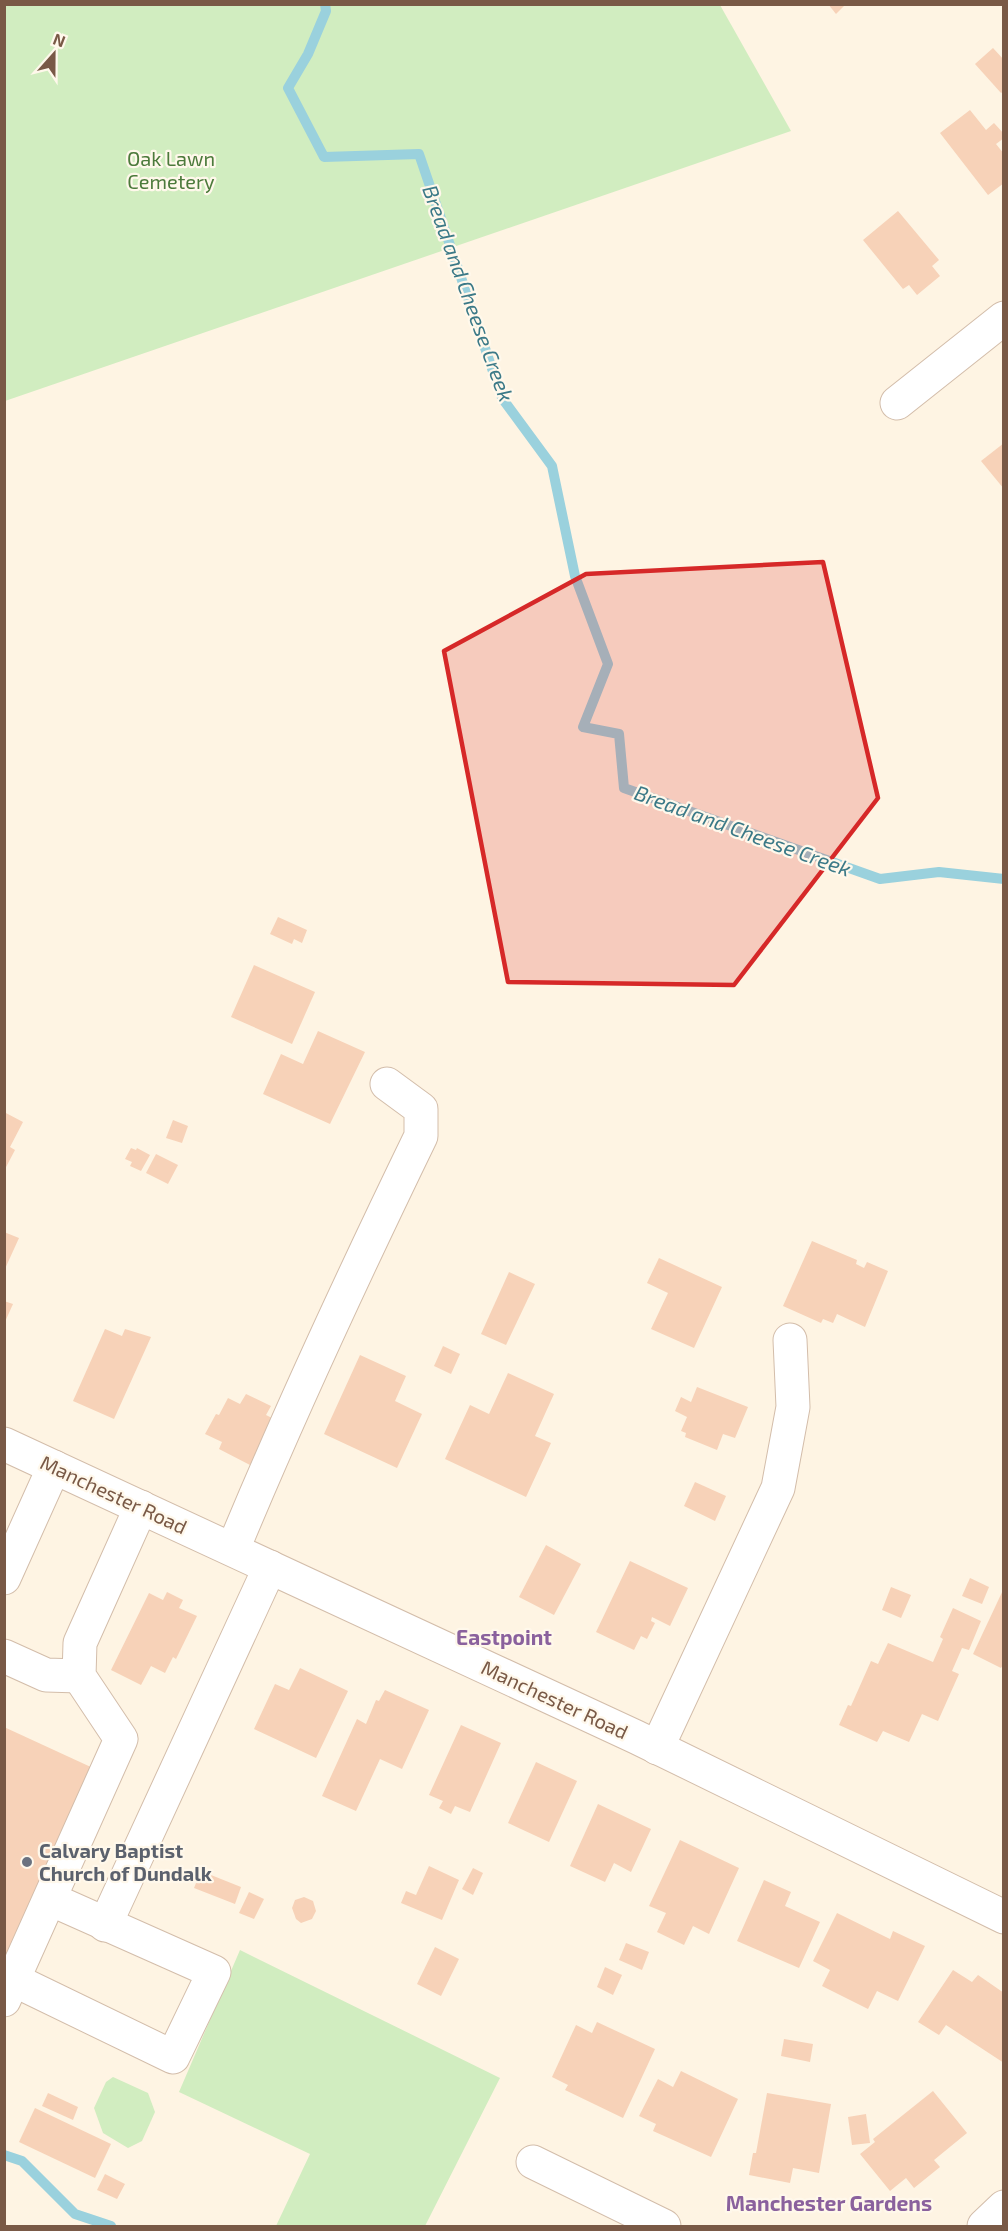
<svg xmlns="http://www.w3.org/2000/svg" width="1008" height="2231" font-family="'Exo 2',sans-serif">
<style>
.green{fill:#d1edc0}
.lines{fill:none;stroke-linecap:round;stroke-linejoin:round}
.stream{stroke:#9ad1dd;stroke-width:10}
.building{fill:#f7d2b8}
.minor-casing{stroke:#d3bdaa;stroke-width:35}
.minor{stroke:#fff;stroke-width:33}
.marked{fill:#d62828;fill-opacity:0.2;stroke:#d62828;stroke-width:4.5;stroke-linejoin:round}
.worship-dot{fill:#6b7280;stroke:#fff8eb;stroke-width:2}
.labels{text-anchor:middle;dominant-baseline:central;stroke-width:4.5;stroke-linejoin:round;paint-order:stroke}
.park-label{font-size:20px;fill:#4c7a3b;stroke:#fff8eb}
.street-label{font-size:20px;fill:#795946;stroke:#fff8eb}
.worship-label{font-size:20px;font-weight:bold;fill:#5b616d;stroke:#fff8eb;text-anchor:start}
.water-label{font-size:21px;font-style:italic;fill:#3b7987;stroke:#fff8eb}
.neighbourhood-label{font-size:21px;font-weight:bold;fill:#8a619d;stroke:#fff8eb}
</style>
<rect width="100%" height="100%" fill="#fef4e3"/>
<g class="green">
<path d="M 4,5 L 720,5 L 791,131 L 5,401 Z"/>
<path d="M 240,1950 L 500,2078 L 425,2226 L 276,2226 L 310,2154 L 179,2092 Z"/>
<path d="M 113,2077 L 148,2093 L 155,2112 L 142,2141 L 128,2148 L 103,2133 L 94,2108 L 106,2082 Z"/>
</g>
<g class="lines">
<g class="stream">
<path d="M 325,4 L 326,11 L 308,54 L 288,88 L 324,157 L 419,154 L 502,398 L 552,466 L 575,576 L 608,664 L 583,727 L 619,734 L 624,788 L 880,879 L 939,872 L 1004,879"/>
<path d="M 4,2155 L 22,2161 L 75,2214 L 111,2226"/>
</g>
</g>
<g class="building">
<path d="M 828,4 L 846,4 L 836,14 Z"/>
<path d="M 993,48 L 1004,60 L 1004,91 L 1001,93 L 975,64 Z"/>
<path d="M 970,110 L 986,130 L 994,123 L 1004,134 L 1004,138 L 996,144 L 1004,154 L 1004,183 L 988,195 L 940,133 Z"/>
<path d="M 898,211 L 939,260 L 932,266 L 940,276 L 917,295 L 909,285 L 903,289 L 863,240 Z"/>
<path d="M 1004,443 L 1004,489 L 981,461 Z"/>
<path d="M 278,917 L 307,930 L 302,943 L 294,939 L 292,944 L 270,934 Z"/>
<path d="M 254,965 L 315,992 L 292,1044 L 231,1017 Z"/>
<path d="M 318,1031 L 365,1052 L 330,1124 L 263,1094 L 281,1054 L 303,1064 Z"/>
<path d="M 4,1112 L 23,1122 L 10,1147 L 15,1150 L 4,1171 Z"/>
<path d="M 173,1120 L 188,1126 L 182,1143 L 166,1138 Z"/>
<path d="M 131,1148 L 136,1150 L 137,1148 L 150,1155 L 141,1171 L 130,1166 L 132,1162 L 125,1159 Z"/>
<path d="M 156,1154 L 178,1165 L 168,1184 L 146,1173 Z"/>
<path d="M 4,1232 L 19,1238 L 4,1271 Z"/>
<path d="M 812,1241 L 857,1260 L 856,1264 L 864,1268 L 867,1262 L 888,1271 L 865,1327 L 837,1314 L 833,1323 L 823,1319 L 821,1323 L 783,1306 Z"/>
<path d="M 659,1258 L 722,1287 L 694,1348 L 651,1329 L 668,1293 L 647,1283 Z"/>
<path d="M 509,1272 L 535,1284 L 506,1345 L 481,1334 Z"/>
<path d="M 4,1301 L 13,1304 L 4,1324 Z"/>
<path d="M 105,1329 L 122,1336 L 125,1329 L 151,1337 L 114,1419 L 73,1401 Z"/>
<path d="M 443,1346 L 460,1354 L 451,1374 L 434,1366 Z"/>
<path d="M 360,1355 L 406,1376 L 395,1401 L 422,1414 L 397,1468 L 324,1434 Z"/>
<path d="M 508,1373 L 554,1394 L 535,1436 L 551,1443 L 526,1497 L 445,1459 L 470,1405 L 489,1414 Z"/>
<path d="M 697,1387 L 748,1407 L 735,1438 L 723,1434 L 717,1450 L 685,1437 L 686,1433 L 681,1431 L 687,1417 L 675,1411 L 681,1397 L 691,1402 Z"/>
<path d="M 246,1394 L 271,1406 L 266,1415 L 274,1419 L 250,1465 L 219,1449 L 222,1442 L 205,1434 L 216,1414 L 219,1415 L 228,1398 L 240,1404 Z"/>
<path d="M 695,1482 L 726,1496 L 715,1521 L 684,1506 Z"/>
<path d="M 546,1545 L 581,1564 L 554,1615 L 519,1597 Z"/>
<path d="M 630,1561 L 688,1588 L 670,1626 L 652,1617 L 651,1621 L 655,1623 L 647,1639 L 641,1636 L 634,1650 L 596,1632 Z"/>
<path d="M 970,1578 L 989,1587 L 982,1604 L 962,1596 Z"/>
<path d="M 891,1587 L 911,1595 L 901,1618 L 882,1610 Z"/>
<path d="M 1004,1588 L 1004,1663 L 1001,1668 L 973,1654 Z"/>
<path d="M 167,1592 L 183,1600 L 179,1608 L 197,1616 L 176,1659 L 173,1657 L 165,1673 L 151,1666 L 141,1685 L 111,1670 L 149,1593 L 163,1600 Z"/>
<path d="M 953,1608 L 981,1621 L 969,1650 L 962,1648 L 952,1671 L 959,1674 L 938,1721 L 922,1714 L 909,1742 L 883,1731 L 877,1742 L 839,1725 L 848,1705 L 851,1706 L 871,1661 L 878,1664 L 888,1643 L 933,1662 L 943,1639 L 940,1637 Z"/>
<path d="M 300,1668 L 348,1691 L 316,1758 L 254,1729 L 275,1684 L 289,1690 Z"/>
<path d="M 385,1690 L 429,1710 L 402,1769 L 380,1759 L 356,1811 L 322,1796 L 357,1719 L 366,1724 L 376,1700 L 379,1701 Z"/>
<path d="M 461,1725 L 501,1743 L 470,1812 L 455,1806 L 451,1814 L 439,1808 L 443,1801 L 429,1795 Z"/>
<path d="M 4,1727 L 93,1768 L 6,1957 L 4,1956 Z"/>
<path d="M 536,1762 L 577,1781 L 549,1842 L 508,1823 Z"/>
<path d="M 598,1804 L 651,1829 L 631,1872 L 614,1863 L 605,1882 L 570,1866 Z"/>
<path d="M 680,1840 L 739,1868 L 709,1934 L 693,1926 L 684,1945 L 657,1932 L 666,1913 L 649,1906 Z"/>
<path d="M 429,1866 L 459,1880 L 442,1920 L 401,1903 L 406,1891 L 416,1895 Z"/>
<path d="M 473,1868 L 483,1873 L 473,1895 L 462,1889 Z"/>
<path d="M 201,1871 L 241,1887 L 235,1904 L 194,1888 Z"/>
<path d="M 764,1880 L 791,1892 L 785,1906 L 820,1922 L 799,1968 L 737,1941 Z"/>
<path d="M 249,1892 L 264,1899 L 254,1919 L 239,1913 Z"/>
<path d="M 304,1897 L 313,1901 L 316,1911 L 312,1919 L 301,1923 L 296,1919 L 292,1908 L 295,1900 Z"/>
<path d="M 837,1913 L 890,1939 L 893,1931 L 925,1946 L 898,2001 L 877,1991 L 868,2009 L 822,1986 L 830,1970 L 813,1961 Z"/>
<path d="M 626,1943 L 649,1952 L 642,1970 L 619,1960 Z"/>
<path d="M 435,1947 L 459,1959 L 441,1996 L 417,1984 Z"/>
<path d="M 605,1967 L 622,1975 L 613,1995 L 597,1987 Z"/>
<path d="M 953,1970 L 972,1982 L 978,1975 L 1004,1993 L 1004,2063 L 946,2025 L 939,2035 L 918,2022 Z"/>
<path d="M 597,2022 L 655,2049 L 623,2118 L 565,2090 L 568,2085 L 552,2077 L 576,2025 L 592,2033 Z"/>
<path d="M 784,2039 L 813,2044 L 810,2062 L 781,2056 Z"/>
<path d="M 681,2071 L 738,2099 L 711,2157 L 653,2131 L 656,2124 L 639,2116 L 658,2079 L 673,2087 Z"/>
<path d="M 933,2091 L 967,2133 L 934,2160 L 940,2167 L 914,2188 L 906,2178 L 890,2191 L 860,2154 L 875,2142 L 873,2139 Z"/>
<path d="M 48,2093 L 78,2107 L 73,2120 L 42,2106 Z"/>
<path d="M 767,2093 L 831,2104 L 819,2173 L 793,2168 L 790,2183 L 749,2175 L 753,2153 L 756,2153 Z"/>
<path d="M 35,2108 L 111,2144 L 95,2178 L 19,2142 Z"/>
<path d="M 866,2114 L 870,2143 L 852,2145 L 848,2117 Z"/>
<path d="M 105,2174 L 125,2184 L 117,2199 L 97,2190 Z"/>
</g>
<g class="lines">
<defs>
<g id="minor">
<path d="M 897,403 L 1004,318"/>
<path d="M 4,1444 L 636,1737 L 1004,1917"/>
<path d="M 233,1549 C 291,1409 355,1272 421,1136 L 421,1109 L 387,1084"/>
<path d="M 4,1578 L 54,1467"/>
<path d="M 4,1656 L 46,1675 L 79,1676"/>
<path d="M 657,1748 L 778,1488 L 793,1407 L 790,1340"/>
<path d="M 105,1925 L 270,1567"/>
<path d="M 14,1980 L 173,2057 L 214,1972 L 50,1899"/>
<path d="M 4,2000 L 121,1739 L 79,1676 L 80,1643 L 141,1507"/>
<path d="M 533,2162 L 664,2226"/>
<path d="M 984,2226 L 1004,2207"/>
</g>
</defs>
<use href="#minor" class="minor-casing"/>
<use href="#minor" class="minor"/>
</g>
<path class="marked" d="M 823,562 L 878,798 L 734,985 L 508,982 L 444,651 L 586,574 Z"/>
<circle class="worship-dot" cx="27" cy="1862" r="6"/>
<g class="labels">
<g class="park-label">
<text x="171" y="158">Oak Lawn<tspan x="171" dy="23">Cemetery</tspan></text>
</g>
<g class="street-label">
<text transform="translate(114 1494) rotate(25)">Manchester Road</text>
<text transform="translate(555 1699) rotate(25)">Manchester Road</text>
</g>
<g class="worship-label">
<text x="39" y="1850">Calvary Baptist<tspan x="39" dy="23">Church of Dundalk</tspan></text>
</g>
<g class="water-label">
<text transform="translate(469 293) rotate(70)">Bread and Cheese Creek</text>
<text transform="translate(743 830) rotate(20)">Bread and Cheese Creek</text>
</g>
<g class="neighbourhood-label">
<text x="504" y="1636">Eastpoint</text>
<text x="829" y="2202">Manchester Gardens</text>
</g>
</g>
<rect width="1008" height="2231" fill="none" stroke="#795946" stroke-width="12"/>
<g transform="translate(54 54) rotate(21)" stroke="#fff8eb" stroke-width="4.5" paint-order="stroke">
<path d="M0-4.5L10 22L0 15L-10 22Z" fill="#795946"/>
<text y="-9" font-size="16" font-weight="bold" text-anchor="middle" fill="#795946">N</text>
</g>
</svg>
